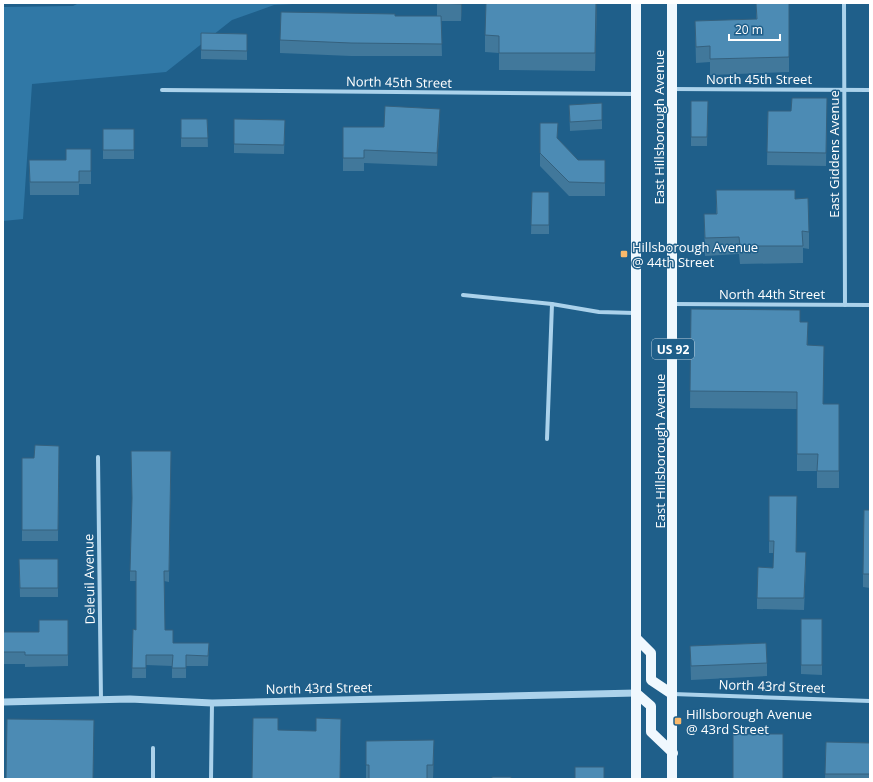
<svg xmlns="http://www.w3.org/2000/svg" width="873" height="782" font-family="'Open Sans',sans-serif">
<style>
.green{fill:#3078a6}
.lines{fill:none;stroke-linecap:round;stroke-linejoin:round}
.minor{stroke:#abd2eb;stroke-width:4}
.tertiary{stroke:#abd2eb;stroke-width:7}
.primary{stroke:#f0f8fe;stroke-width:10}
.wall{fill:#41789b}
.shaded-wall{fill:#35617e}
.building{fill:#4c8bb4;stroke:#35617e}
.poi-dot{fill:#fab96b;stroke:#1f5f8a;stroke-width:1.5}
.labels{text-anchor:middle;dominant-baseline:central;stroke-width:3;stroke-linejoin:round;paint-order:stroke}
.shield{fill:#1f5f8a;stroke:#bccfdc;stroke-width:1}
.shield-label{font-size:12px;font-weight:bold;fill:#fff}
.street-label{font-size:13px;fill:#fff;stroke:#1f5f8a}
.poi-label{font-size:13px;fill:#fff;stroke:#1f5f8a;text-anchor:start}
</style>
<rect width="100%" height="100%" fill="#1f5f8a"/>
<path class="green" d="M 79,3 L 312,3 L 274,5 L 232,20 L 166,72 L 32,84 L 23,219 L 3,221 L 3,7 L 73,6 Z"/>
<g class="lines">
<g class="minor">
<path d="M 844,3 L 845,305"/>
<path d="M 672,89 L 870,90"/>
<path d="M 162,90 L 635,94"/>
<path d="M 463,295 L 552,304 L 599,312 L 635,313"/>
<path d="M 673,304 L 870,305"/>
<path d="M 547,439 L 552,304"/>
<path d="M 98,457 L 101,700"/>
<path d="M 673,694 L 870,701"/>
<path d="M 153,779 L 153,748"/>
<path d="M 211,779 L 212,703"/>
</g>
<path class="tertiary" d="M 3,702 L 130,699 L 212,703 L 636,693"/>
<g class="primary">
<path d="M 636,3 L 636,779"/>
<path d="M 672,3 L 672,779"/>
<path d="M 636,638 L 651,653 L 651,680 L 672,694"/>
<path d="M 636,693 L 651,706 L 651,732 L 673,753"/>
</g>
</g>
<g class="wall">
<path d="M 437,3 L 462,3 L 461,21 L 441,21 L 442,56 L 351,56 L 280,53 L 280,40 L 395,16 L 437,16 Z"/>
<path d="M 597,3 L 595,71 L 499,70 L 499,53 L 485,52 L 485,35 Z"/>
<path d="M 756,3 L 789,3 L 789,72 L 710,75 L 710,62 L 696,63 L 695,21 L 756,19 Z"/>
<path d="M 201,33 L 247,34 L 247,60 L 201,59 Z"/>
<path d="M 827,98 L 826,166 L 767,165 L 768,111 L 791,111 Z"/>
<path d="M 691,101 L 708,101 L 707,146 L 691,146 Z"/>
<path d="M 569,105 L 602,120 L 602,129 L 570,131 Z"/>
<path d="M 181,119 L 207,119 L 208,147 L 181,147 Z"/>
<path d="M 234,119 L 285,120 L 284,154 L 234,153 Z"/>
<path d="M 440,121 L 437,166 L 364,163 L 364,171 L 343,171 L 343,127 L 384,127 Z"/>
<path d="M 540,123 L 558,139 L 578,160 L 605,160 L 605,196 L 569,196 L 540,166 Z"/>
<rect x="103" y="129" width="31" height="30"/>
<path d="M 91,149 L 91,184 L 79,184 L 79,195 L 30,195 L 29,160 L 66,160 Z"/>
<path d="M 716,190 L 795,199 L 809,232 L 809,249 L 803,248 L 803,263 L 740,264 L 739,254 L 705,256 L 704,214 L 716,214 Z"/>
<path d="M 532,192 L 549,192 L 549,234 L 531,234 Z"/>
<path d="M 691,309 L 800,322 L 808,339 L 808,346 L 823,404 L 839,404 L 839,488 L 817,488 L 817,471 L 797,471 L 797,409 L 690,408 Z"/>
<path d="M 59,446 L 58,541 L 22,541 L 22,458 L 34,458 Z"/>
<path d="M 171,451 L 169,582 L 164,581 L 165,630 L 173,643 L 209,643 L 208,666 L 186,666 L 186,678 L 172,678 L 172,666 L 146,665 L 146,678 L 132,678 L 133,629 L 136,630 L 136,581 L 130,581 L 130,571 Z"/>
<path d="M 769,496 L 796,552 L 806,564 L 804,610 L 757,609 L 757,598 L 773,568 L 774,553 L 769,553 Z"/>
<path d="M 870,510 L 870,588 L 863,587 L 863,574 Z"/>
<path d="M 19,559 L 58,559 L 58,597 L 20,597 Z"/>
<path d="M 3,613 L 4,632 L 39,632 L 68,620 L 68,666 L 25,667 L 25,664 L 3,664 Z"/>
<path d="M 801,619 L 822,619 L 822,675 L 801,674 Z"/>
<path d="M 690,646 L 767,663 L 767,676 L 691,680 Z"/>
<path d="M 826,742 L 870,743 L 870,779 L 825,779 Z"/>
<path d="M 434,757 L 433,779 L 366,779 L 366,765 Z"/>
</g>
<g class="shaded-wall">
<path d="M 461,3 L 462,3 L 461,21 Z"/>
<path d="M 596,3 L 597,3 L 595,71 L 595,53 Z"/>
<path d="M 440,109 L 440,121 L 437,166 L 437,153 Z"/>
<path d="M 808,322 L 808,339 L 807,362 L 807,345 Z"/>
<path d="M 434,740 L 434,757 L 433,779 L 433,765 Z"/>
</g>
<g class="building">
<path d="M 437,3 L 461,3 L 461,4 Z"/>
<path d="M 486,3 L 596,3 L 595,53 L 499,53 L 499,36 L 485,35 Z"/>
<path d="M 756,3 L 789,3 L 789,57 L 710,59 L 710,46 L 696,47 L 695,21 L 757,19 Z"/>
<path d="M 281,12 L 395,14 L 395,16 L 441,16 L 442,44 L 351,43 L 280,40 Z"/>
<path d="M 201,33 L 247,34 L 247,51 L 201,50 Z"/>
<path d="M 792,98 L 827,98 L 826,153 L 767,152 L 768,111 L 791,111 Z"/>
<path d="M 691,101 L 708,101 L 707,137 L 691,137 Z"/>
<path d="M 602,103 L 602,120 L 570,122 L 569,105 Z"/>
<path d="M 385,106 L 440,109 L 437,153 L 364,150 L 364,158 L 343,158 L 343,127 L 384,127 Z"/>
<path d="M 181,119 L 207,119 L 208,138 L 181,138 Z"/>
<path d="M 234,119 L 285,120 L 284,145 L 234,144 Z"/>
<path d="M 540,123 L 558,123 L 557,138 L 578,160 L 605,160 L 605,183 L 569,182 L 540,153 Z"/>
<rect x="103" y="129" width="31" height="21"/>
<path d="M 66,149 L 91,149 L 91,171 L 79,171 L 79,182 L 30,182 L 29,160 L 66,160 Z"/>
<path d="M 716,190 L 795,190 L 795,199 L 808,198 L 809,232 L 802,231 L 803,246 L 740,246 L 739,237 L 705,238 L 704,214 L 717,214 Z"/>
<path d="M 532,192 L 549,192 L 549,225 L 531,225 Z"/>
<path d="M 691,309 L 800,310 L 800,322 L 808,322 L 807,345 L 824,346 L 823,404 L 839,404 L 839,471 L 817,471 L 818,454 L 797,454 L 797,392 L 690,391 Z"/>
<path d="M 35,445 L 59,446 L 58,530 L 22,530 L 22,458 L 34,458 Z"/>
<path d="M 131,451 L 171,451 L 169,571 L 164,571 L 165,630 L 173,630 L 173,643 L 209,643 L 208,656 L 186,655 L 186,668 L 172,668 L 173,655 L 146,655 L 146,668 L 132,668 L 133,629 L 136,630 L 136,571 L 130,571 L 132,498 Z"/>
<path d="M 769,496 L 797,496 L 796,552 L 806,552 L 804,598 L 757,598 L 758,567 L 773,568 L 774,541 L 769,541 Z"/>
<path d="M 864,510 L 870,510 L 870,574 L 863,574 Z"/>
<path d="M 19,559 L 58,559 L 58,588 L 20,588 Z"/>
<path d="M 3,613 L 4,613 L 4,632 L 39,632 L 39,620 L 68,620 L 68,655 L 25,655 L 25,652 L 3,652 Z"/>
<rect x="801" y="619" width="21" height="46"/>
<path d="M 766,643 L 767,663 L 691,666 L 690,646 Z"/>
<path d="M 253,718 L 278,718 L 278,730 L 316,731 L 316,718 L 341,719 L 340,779 L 252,779 Z"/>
<path d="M 7,719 L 94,720 L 93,779 L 6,779 Z"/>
<rect x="733" y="734" width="50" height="45"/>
<path d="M 434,740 L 433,765 L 427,765 L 427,779 L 369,779 L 369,765 L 366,765 L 366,741 Z"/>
<path d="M 826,742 L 870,743 L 870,774 L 825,774 Z"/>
<rect x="575" y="767" width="29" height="12"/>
<rect x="492" y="777" width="19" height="2"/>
</g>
<g class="poi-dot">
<rect x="620" y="250" width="8" height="8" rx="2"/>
<rect x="674" y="717" width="8" height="8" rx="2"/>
</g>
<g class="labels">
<rect class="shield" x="652" y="339" width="42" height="20" rx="3"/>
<g class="shield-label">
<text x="673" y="349">US 92</text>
</g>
<g class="street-label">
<text x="759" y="79">North 45th Street</text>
<text transform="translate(399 82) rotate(1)">North 45th Street</text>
<text transform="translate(659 127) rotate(-90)">East Hillsborough Avenue</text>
<text transform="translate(834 154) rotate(-90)">East Giddens Avenue</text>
<text x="772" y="294">North 44th Street</text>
<text transform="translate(660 451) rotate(-90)">East Hillsborough Avenue</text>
<text transform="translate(89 579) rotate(-91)">Deleuil Avenue</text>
<text transform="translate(772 686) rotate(2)">North 43rd Street</text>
<text transform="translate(319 688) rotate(-1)">North 43rd Street</text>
</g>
<g class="poi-label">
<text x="632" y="247">Hillsborough Avenue<tspan x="632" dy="15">@ 44th Street</tspan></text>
<text x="686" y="714">Hillsborough Avenue<tspan x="686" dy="15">@ 43rd Street</tspan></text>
</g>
</g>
<rect width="873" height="782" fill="none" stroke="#ffffff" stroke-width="8"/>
<path d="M729 34v6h51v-6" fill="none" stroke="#ffffff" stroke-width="2"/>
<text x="735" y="34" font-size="12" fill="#ffffff" stroke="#1f5f8a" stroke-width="3" paint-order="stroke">20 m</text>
</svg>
